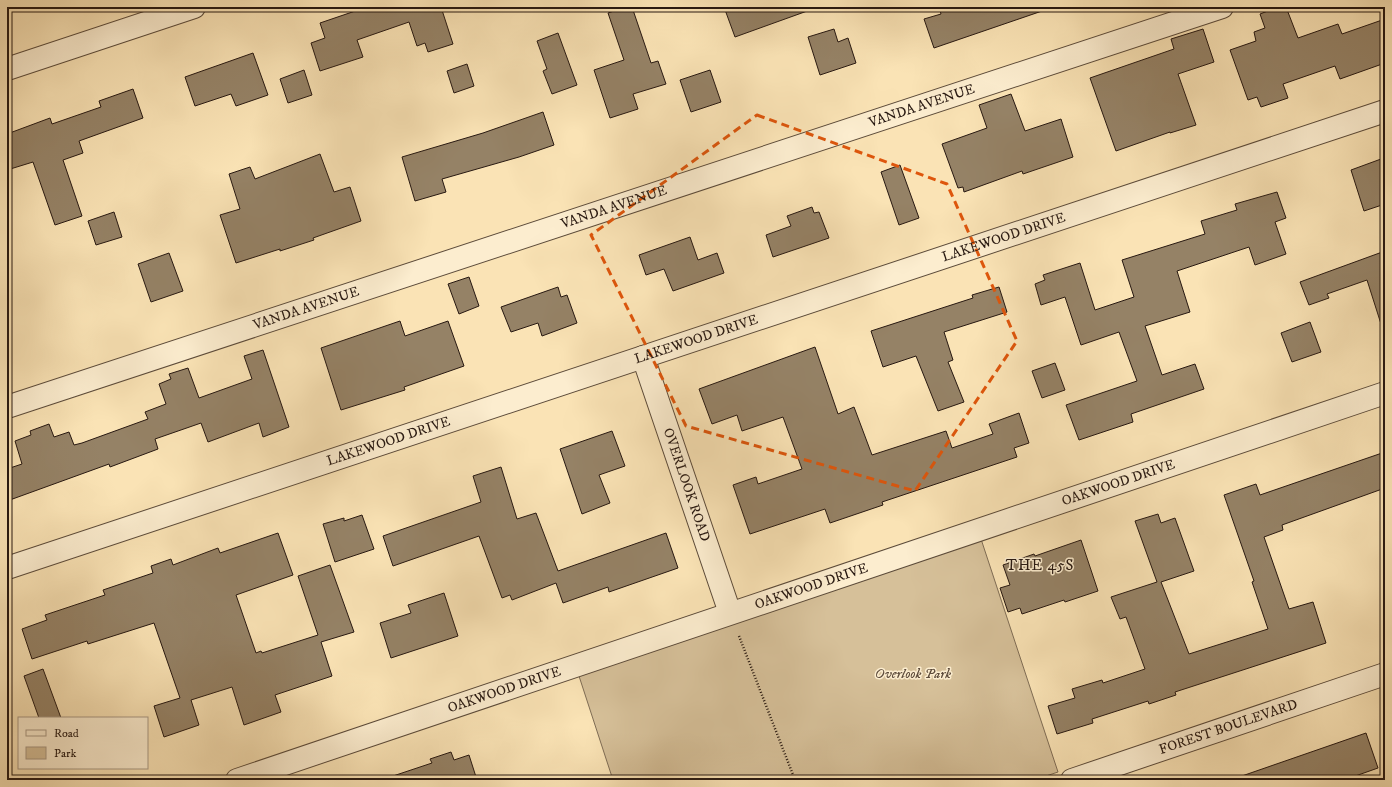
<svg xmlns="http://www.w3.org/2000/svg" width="1392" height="787" font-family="'IM FELL DW Pica',serif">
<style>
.green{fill:#d6c099;stroke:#7e6c55}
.building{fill:#958266;stroke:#271811}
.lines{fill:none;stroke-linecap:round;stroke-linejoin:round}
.minor-casing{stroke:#5c4b3a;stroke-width:24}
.path{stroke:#271811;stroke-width:2.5;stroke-dasharray:1 2;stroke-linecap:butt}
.minor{stroke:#fcedcf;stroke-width:22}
.marked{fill:none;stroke:#de560c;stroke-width:3;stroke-dasharray:8 5;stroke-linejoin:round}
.labels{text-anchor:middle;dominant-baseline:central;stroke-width:3;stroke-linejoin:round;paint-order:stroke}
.street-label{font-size:14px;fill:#271811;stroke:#fcedcf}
.park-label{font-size:14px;font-style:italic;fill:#5c4a3a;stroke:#fcedcf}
.neighbourhood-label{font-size:15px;letter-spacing:1px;fill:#271811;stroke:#fcedcf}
</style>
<rect width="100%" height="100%" fill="#fae3b5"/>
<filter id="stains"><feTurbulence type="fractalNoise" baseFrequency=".005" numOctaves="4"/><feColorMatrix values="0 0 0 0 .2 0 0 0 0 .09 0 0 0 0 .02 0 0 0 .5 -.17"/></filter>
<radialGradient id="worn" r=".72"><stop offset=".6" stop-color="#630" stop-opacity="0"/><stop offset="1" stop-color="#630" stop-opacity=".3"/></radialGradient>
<path class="green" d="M 981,539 L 1058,772 L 1034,780 L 613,780 L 578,673 Z"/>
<g class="building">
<path d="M 367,7 L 441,7 L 453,44 L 428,52 L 425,43 L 417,46 L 409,22 L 357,40 L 363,57 L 320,71 L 311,43 L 325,38 L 320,23 Z"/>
<path d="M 626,7 L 632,7 L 651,63 L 658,61 L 666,84 L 633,94 L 638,109 L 610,118 L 594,70 L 624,60 L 608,13 Z"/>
<path d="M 724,7 L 809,7 L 810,10 L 735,37 Z"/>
<path d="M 939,7 L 1044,7 L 1045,10 L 934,48 L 924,19 L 941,14 Z"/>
<path d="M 1278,7 L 1286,7 L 1298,38 L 1338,24 L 1342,34 L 1385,19 L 1385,63 L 1340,79 L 1335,66 L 1283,84 L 1288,98 L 1261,107 L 1257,97 L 1248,100 L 1230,50 L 1256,41 L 1254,32 L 1265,28 L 1260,14 Z"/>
<path d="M 834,29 L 838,42 L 848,38 L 856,63 L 820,75 L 808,37 Z"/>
<path d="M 1203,29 L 1214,62 L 1178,74 L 1196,125 L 1170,133 L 1170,132 L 1116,151 L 1090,78 L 1174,49 L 1171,39 Z"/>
<path d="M 558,33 L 577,85 L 552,94 L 543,71 L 547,69 L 537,41 Z"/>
<path d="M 253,53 L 268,95 L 236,106 L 231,94 L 195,106 L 185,77 Z"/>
<path d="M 467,64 L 474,86 L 454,93 L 447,71 Z"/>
<path d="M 304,70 L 312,95 L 288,103 L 280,79 Z"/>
<path d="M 710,70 L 721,102 L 691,112 L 680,80 Z"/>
<path d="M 133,89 L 143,118 L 79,141 L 83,153 L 63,160 L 82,216 L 55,225 L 33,162 L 7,170 L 7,134 L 50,118 L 52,124 L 101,107 L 99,101 Z"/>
<path d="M 1011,94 L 1025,131 L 1061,119 L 1073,157 L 1023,174 L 1022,171 L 964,192 L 963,187 L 958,188 L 942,144 L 987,128 L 979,105 Z"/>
<path d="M 543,112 L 554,145 L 519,157 L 442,179 L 446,192 L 415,201 L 402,157 L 483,133 Z"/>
<path d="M 320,154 L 334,192 L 350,187 L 361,221 L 313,238 L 314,240 L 280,251 L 280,249 L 236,263 L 220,215 L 240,209 L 229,174 L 250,167 L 255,179 Z"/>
<path d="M 1381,159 L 1385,172 L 1385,204 L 1364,211 L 1351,170 Z"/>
<path d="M 900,165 L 919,218 L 899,225 L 881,172 Z"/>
<path d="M 1277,192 L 1286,218 L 1275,222 L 1286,254 L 1255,265 L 1249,247 L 1177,271 L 1190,312 L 1145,326 L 1162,375 L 1195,364 L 1204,389 L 1131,414 L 1133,422 L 1079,440 L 1066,405 L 1137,381 L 1119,332 L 1081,345 L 1065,297 L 1041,305 L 1035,284 L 1045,280 L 1043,275 L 1080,263 L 1095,310 L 1134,297 L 1122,260 L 1205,234 L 1201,221 L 1237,210 L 1235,204 Z"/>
<path d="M 812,207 L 814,213 L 819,212 L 829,238 L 773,257 L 766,235 L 791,226 L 787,216 Z"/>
<path d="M 114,212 L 122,237 L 96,245 L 88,221 Z"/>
<path d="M 690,237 L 698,260 L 717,253 L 724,273 L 673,291 L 664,269 L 646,275 L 639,255 Z"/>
<path d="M 1385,251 L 1385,324 L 1381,324 L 1367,280 L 1327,294 L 1329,298 L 1309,305 L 1300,282 Z"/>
<path d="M 169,253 L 183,291 L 151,302 L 138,264 Z"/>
<path d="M 469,277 L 479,306 L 459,314 L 448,284 Z"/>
<path d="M 558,287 L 561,297 L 567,295 L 577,323 L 542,336 L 538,323 L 511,332 L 501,307 Z"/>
<path d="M 999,287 L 1007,312 L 944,332 L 953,360 L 948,362 L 964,402 L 938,411 L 916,356 L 883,367 L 871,331 L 973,298 L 972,295 Z"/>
<path d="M 400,321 L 405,336 L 448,321 L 464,366 L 404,387 L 405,390 L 341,410 L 321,348 Z"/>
<path d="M 1310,322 L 1321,352 L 1292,362 L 1281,333 Z"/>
<path d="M 815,347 L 838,414 L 854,407 L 872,455 L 946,431 L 952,448 L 993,434 L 989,424 L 1019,413 L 1029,443 L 1014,448 L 1017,457 L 882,502 L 883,505 L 830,523 L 825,509 L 750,534 L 733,485 L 756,477 L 758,484 L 802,469 L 783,417 L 742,431 L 737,415 L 712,424 L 699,389 Z"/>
<path d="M 263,350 L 289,427 L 263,437 L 259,423 L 208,442 L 201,423 L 155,439 L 158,449 L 110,467 L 109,464 L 7,501 L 7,469 L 22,464 L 15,441 L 31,435 L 30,431 L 49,424 L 54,437 L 69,432 L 74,445 L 82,443 L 148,419 L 145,412 L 166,404 L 159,384 L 171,379 L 169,374 L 188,368 L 199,398 L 252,379 L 244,356 Z"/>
<path d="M 1055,363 L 1065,390 L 1042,398 L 1032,371 Z"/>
<path d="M 612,431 L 625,466 L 599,475 L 610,503 L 582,514 L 560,449 Z"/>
<path d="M 1385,452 L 1385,488 L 1282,525 L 1283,530 L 1264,537 L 1289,609 L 1313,602 L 1326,643 L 1175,692 L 1176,695 L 1149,704 L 1148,701 L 1092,719 L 1093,723 L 1057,734 L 1048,706 L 1075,698 L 1072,689 L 1102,680 L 1103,683 L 1145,669 L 1126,617 L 1120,619 L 1111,597 L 1157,582 L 1135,521 L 1158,514 L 1161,523 L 1175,518 L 1194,571 L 1161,582 L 1189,654 L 1268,629 L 1252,582 L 1254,581 L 1224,495 L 1256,484 L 1260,495 Z"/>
<path d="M 501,467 L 517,519 L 536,513 L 558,571 L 666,533 L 678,568 L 609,592 L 608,587 L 563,603 L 556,583 L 512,600 L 510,595 L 502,598 L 479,536 L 393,566 L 383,536 L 481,502 L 473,476 Z"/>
<path d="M 362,515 L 374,549 L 335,562 L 323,524 L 344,518 L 344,521 Z"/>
<path d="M 278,533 L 293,575 L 236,595 L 256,653 L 261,651 L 262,653 L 318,635 L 298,576 L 330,565 L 354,632 L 321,642 L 332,676 L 275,695 L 281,712 L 244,725 L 232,687 L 191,700 L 199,725 L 164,737 L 154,706 L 180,698 L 154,623 L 88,644 L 87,641 L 32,659 L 22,629 L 47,620 L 45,615 L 105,595 L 103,590 L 153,573 L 151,566 L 171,559 L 173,565 L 218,548 L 220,553 Z"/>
<path d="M 1081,540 L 1098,591 L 1065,602 L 1064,600 L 1022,614 L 1020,608 L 1008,612 L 1000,588 L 1010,585 L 1003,565 L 1034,554 L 1035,556 Z"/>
<path d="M 444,593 L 458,636 L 391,658 L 380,623 L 411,613 L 408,605 Z"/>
<path d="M 43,669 L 61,718 L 39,718 L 24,676 Z"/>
<path d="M 1366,733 L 1378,768 L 1344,780 L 1239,780 L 1239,777 Z"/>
<path d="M 451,752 L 454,760 L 469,755 L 477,780 L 394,780 L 393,776 L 432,763 L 430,759 Z"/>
</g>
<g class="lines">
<defs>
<g id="minor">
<path d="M 7,69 L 194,7"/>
<path id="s1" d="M 643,357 L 730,613"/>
<path id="s2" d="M 7,407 L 1222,7"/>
<path id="s3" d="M 7,568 L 1385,111"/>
<path id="s4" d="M 237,780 L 1385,393"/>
<path id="s5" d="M 1072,780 L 1385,674"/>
</g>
</defs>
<use href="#minor" class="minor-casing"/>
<path class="path" d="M 739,636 L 795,780"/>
<use href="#minor" class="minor"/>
</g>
<path class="marked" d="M 757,115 L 947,184 L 1017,341 L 915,491 L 686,426 L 591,235 Z"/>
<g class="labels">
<g class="street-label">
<text stroke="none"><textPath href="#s2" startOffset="963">VANDA AVENUE</textPath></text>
<text stroke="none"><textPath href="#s2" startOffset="639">VANDA AVENUE</textPath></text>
<text stroke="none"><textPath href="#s3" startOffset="1050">LAKEWOOD DRIVE</textPath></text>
<text stroke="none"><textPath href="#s2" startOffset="315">VANDA AVENUE</textPath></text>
<text stroke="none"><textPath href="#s3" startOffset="726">LAKEWOOD DRIVE</textPath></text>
<text stroke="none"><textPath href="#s3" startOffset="402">LAKEWOOD DRIVE</textPath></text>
<text stroke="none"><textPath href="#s4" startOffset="930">OAKWOOD DRIVE</textPath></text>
<text stroke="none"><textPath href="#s1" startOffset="135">OVERLOOK ROAD</textPath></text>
<text stroke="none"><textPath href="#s4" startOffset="606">OAKWOOD DRIVE</textPath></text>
<text stroke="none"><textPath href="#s4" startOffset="282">OAKWOOD DRIVE</textPath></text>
<text stroke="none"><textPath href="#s5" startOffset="165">FOREST BOULEVARD</textPath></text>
</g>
<g class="park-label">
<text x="913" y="674">Overlook Park</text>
</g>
<g class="neighbourhood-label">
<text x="1040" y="565">THE 45S</text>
</g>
</g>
<rect width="1392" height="787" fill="none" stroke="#fae3b5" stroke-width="24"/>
<rect x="8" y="8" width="1376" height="771" fill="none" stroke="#271811" stroke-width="2"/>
<rect x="12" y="12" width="1368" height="763" fill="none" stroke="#271811"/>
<rect x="18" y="717" width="130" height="52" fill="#fcedcf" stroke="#a79883"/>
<rect x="26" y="730" width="20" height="6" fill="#fcedcf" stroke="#a79883"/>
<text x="54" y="737" font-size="12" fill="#271811">Road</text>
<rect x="26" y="747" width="20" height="12" fill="#d6c099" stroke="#a79883"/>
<text x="54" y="757" font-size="12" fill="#271811">Park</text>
<rect width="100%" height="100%" filter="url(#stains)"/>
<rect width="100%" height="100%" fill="url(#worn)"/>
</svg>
